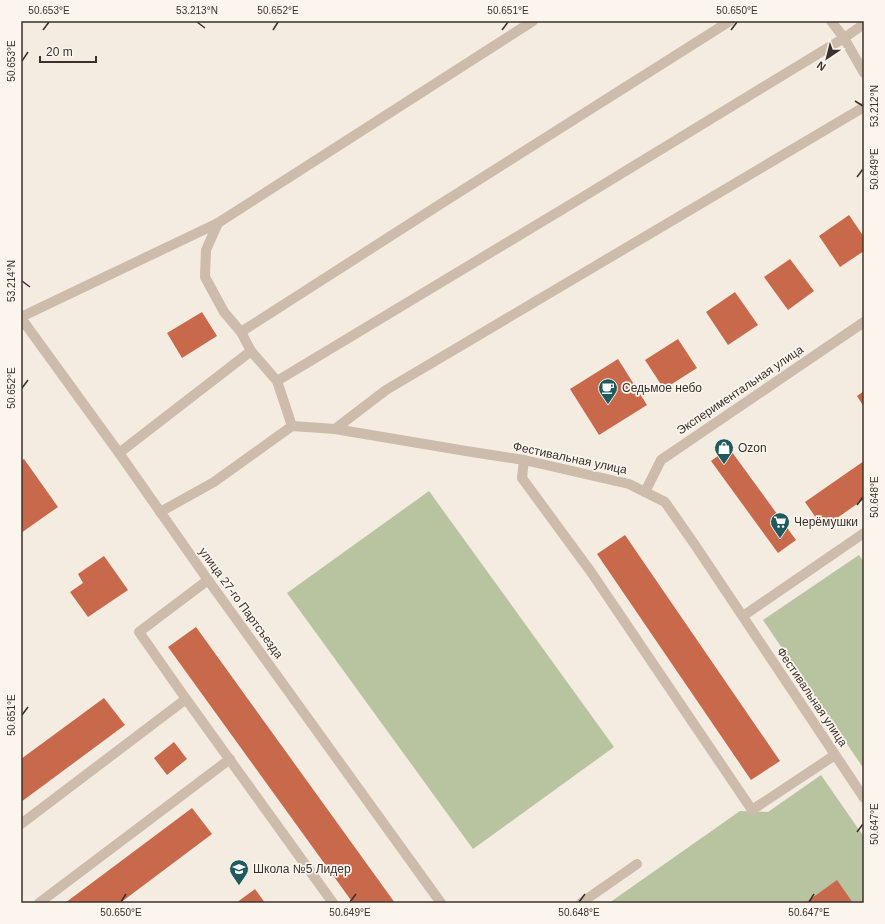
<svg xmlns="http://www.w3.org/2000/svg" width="885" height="924" font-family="Arial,sans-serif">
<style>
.green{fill:#b8c4a0}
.building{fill:#c8694b}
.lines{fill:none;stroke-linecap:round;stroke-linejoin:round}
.lane{stroke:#cdbbac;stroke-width:10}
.street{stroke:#cdbbac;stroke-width:10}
.ticks{fill:none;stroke:#3b302b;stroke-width:1.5}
.labels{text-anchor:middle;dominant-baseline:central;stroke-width:3.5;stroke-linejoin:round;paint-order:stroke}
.poi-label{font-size:12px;fill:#3b302b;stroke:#fbf5ee;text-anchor:start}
.street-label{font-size:12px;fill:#3b302b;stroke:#fbf5ee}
.neatline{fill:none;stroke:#3b302b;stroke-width:1.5}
.ticks-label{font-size:10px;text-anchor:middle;fill:#3b302b}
</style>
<rect width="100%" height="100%" fill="#f4ebe1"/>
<g class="green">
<path d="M 429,491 L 614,747 L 473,849 L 287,593 Z"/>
<path d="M 859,555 L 864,562 L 864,769 L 763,620 Z"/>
<path d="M 821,775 L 864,837 L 864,903 L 609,903 L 740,811 L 768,812 Z"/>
</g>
<g class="building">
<path d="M 849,215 L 864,237 L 864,251 L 840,267 L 819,236 Z"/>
<path d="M 790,259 L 814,291 L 788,310 L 764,277 Z"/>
<path d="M 735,292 L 758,325 L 728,345 L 706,312 Z"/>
<path d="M 202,312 L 217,336 L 182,358 L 167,333 Z"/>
<path d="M 678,339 L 697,368 L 664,389 L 645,360 Z"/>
<path d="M 618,359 L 647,405 L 599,435 L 570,389 Z"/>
<path d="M 864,391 L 864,407 L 857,396 Z"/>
<path d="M 729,448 L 796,540 L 778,553 L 711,461 Z"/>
<path d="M 24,459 L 58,507 L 21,533 L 21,461 Z"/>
<path d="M 864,461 L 864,499 L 823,528 L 805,502 Z"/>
<path d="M 625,535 L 780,761 L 751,780 L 597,554 Z"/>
<path d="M 104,556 L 128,590 L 88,617 L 70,592 L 83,583 L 78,574 Z"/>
<path d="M 196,627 L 395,903 L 353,903 L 168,647 Z"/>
<path d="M 104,698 L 125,725 L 21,802 L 21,759 Z"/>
<path d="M 174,742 L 187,759 L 167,775 L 154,758 Z"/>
<path d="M 192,808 L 212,834 L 120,903 L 65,903 Z"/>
<path d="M 837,880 L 853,903 L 805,903 Z"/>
<path d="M 255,889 L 265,903 L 236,903 Z"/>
</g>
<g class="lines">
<g class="lane">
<path d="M 864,24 L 844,38 L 864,73"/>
<path d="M 21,317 L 218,223"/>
<path d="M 241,332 L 439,205 L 730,21"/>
<path d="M 277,381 L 578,200 L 844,38 L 831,21"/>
<path d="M 292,426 L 277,381 L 251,351 L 241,332 L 224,312 L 205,277 L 206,250 L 218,223 L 533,21"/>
<path d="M 335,429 L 386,390 L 864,107"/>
<path d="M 119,453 L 251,351"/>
<path d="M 524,460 L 522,478 L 591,572 L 752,810 L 835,755"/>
<path d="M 186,699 L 139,632 L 208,580"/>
<path d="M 21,824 L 186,699 L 333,903"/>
<path d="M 39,903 L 230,759"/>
<path d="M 581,903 L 637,864"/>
</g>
<g class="street">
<path d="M 21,318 L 119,453 L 208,580 L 441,903"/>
<path d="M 645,492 L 661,460 L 864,322"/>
<path d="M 160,512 L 214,482 L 292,426 L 335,429 L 466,451 L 524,460 L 629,484 L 665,502 L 695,545 L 864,798"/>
<path d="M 743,616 L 864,533"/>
</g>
</g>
<path class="ticks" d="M 197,22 L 205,28M 43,30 L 49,22M 273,30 L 278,22M 502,30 L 508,22M 731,30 L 737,22M 22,61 L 28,52M 855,101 L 863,106M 857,177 L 863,169M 22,281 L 30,287M 22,388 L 28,380M 857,505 L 863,497M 22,715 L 28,707M 857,832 L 863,824M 121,902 L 126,894M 350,902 L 356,894M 579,902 L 585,894M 809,902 L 814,894"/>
<defs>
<symbol id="cafe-pin" viewBox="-11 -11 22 30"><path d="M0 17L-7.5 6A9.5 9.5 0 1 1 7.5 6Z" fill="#1f5a5e" stroke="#fbf5ee"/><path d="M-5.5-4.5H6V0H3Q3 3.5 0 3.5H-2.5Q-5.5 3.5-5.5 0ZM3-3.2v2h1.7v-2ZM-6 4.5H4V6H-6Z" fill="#fff"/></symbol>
<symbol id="shop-pin" viewBox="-11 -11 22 30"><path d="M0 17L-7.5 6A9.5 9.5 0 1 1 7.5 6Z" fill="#1f5a5e" stroke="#fbf5ee"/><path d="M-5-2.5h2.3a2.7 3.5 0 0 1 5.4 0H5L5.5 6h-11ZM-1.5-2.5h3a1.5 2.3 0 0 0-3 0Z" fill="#fff"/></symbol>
<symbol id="supermarket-pin" viewBox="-11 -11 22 30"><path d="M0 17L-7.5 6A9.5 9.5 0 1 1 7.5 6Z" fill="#1f5a5e" stroke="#fbf5ee"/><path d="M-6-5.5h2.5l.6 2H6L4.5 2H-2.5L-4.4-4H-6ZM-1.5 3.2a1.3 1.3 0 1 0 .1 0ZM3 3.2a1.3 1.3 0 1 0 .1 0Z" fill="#fff"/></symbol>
<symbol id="school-pin" viewBox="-11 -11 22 30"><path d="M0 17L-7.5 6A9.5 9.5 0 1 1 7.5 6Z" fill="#1f5a5e" stroke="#fbf5ee"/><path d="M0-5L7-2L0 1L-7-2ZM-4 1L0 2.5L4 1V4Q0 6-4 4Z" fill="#fff"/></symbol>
</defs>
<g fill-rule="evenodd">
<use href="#cafe-pin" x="597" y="377" width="22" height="30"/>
<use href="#shop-pin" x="713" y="437" width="22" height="30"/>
<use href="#supermarket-pin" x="769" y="511" width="22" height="30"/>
<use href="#school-pin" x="228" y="858" width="22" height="30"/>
</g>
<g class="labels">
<g class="poi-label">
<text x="622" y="388">Седьмое небо</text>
<text x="738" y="448">Ozon</text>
<text x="794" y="522">Черёмушки</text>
<text x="253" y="869">Школа №5 Лидер</text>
</g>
<g class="street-label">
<text transform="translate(740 390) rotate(-34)">Экспериментальная улица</text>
<text transform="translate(570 458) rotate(12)">Фестивальная улица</text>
<text transform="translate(241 603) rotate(54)">улица 27-го Партсъезда</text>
<text transform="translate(812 697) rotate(56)">Фестивальная улица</text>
</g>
</g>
<rect width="885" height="924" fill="none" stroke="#fbf5ee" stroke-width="44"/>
<g transform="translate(827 58) rotate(215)" stroke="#fbf5ee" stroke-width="3" paint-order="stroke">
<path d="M0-3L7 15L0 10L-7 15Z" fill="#3b302b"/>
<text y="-6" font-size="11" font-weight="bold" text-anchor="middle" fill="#3b302b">N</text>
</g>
<path d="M40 56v6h56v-6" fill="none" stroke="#3b302b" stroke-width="2"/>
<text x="46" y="56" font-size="12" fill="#3b302b" stroke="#fbf5ee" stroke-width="3" paint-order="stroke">20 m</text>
<rect x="22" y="22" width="841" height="880" class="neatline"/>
<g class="ticks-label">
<text x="49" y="14">50.653°E</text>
<text x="197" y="14">53.213°N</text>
<text x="278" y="14">50.652°E</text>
<text x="508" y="14">50.651°E</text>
<text x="737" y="14">50.650°E</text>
<text transform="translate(11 61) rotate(-90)" y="4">50.653°E</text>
<text transform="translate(874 106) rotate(-90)" y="4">53.212°N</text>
<text transform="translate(874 169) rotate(-90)" y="4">50.649°E</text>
<text transform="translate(11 281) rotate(-90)" y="4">53.214°N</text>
<text transform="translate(11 388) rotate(-90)" y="4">50.652°E</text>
<text transform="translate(874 497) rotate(-90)" y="4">50.648°E</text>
<text transform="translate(11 715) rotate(-90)" y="4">50.651°E</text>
<text transform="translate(874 824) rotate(-90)" y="4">50.647°E</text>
<text x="121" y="916">50.650°E</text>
<text x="350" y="916">50.649°E</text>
<text x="579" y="916">50.648°E</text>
<text x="809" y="916">50.647°E</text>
</g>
</svg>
